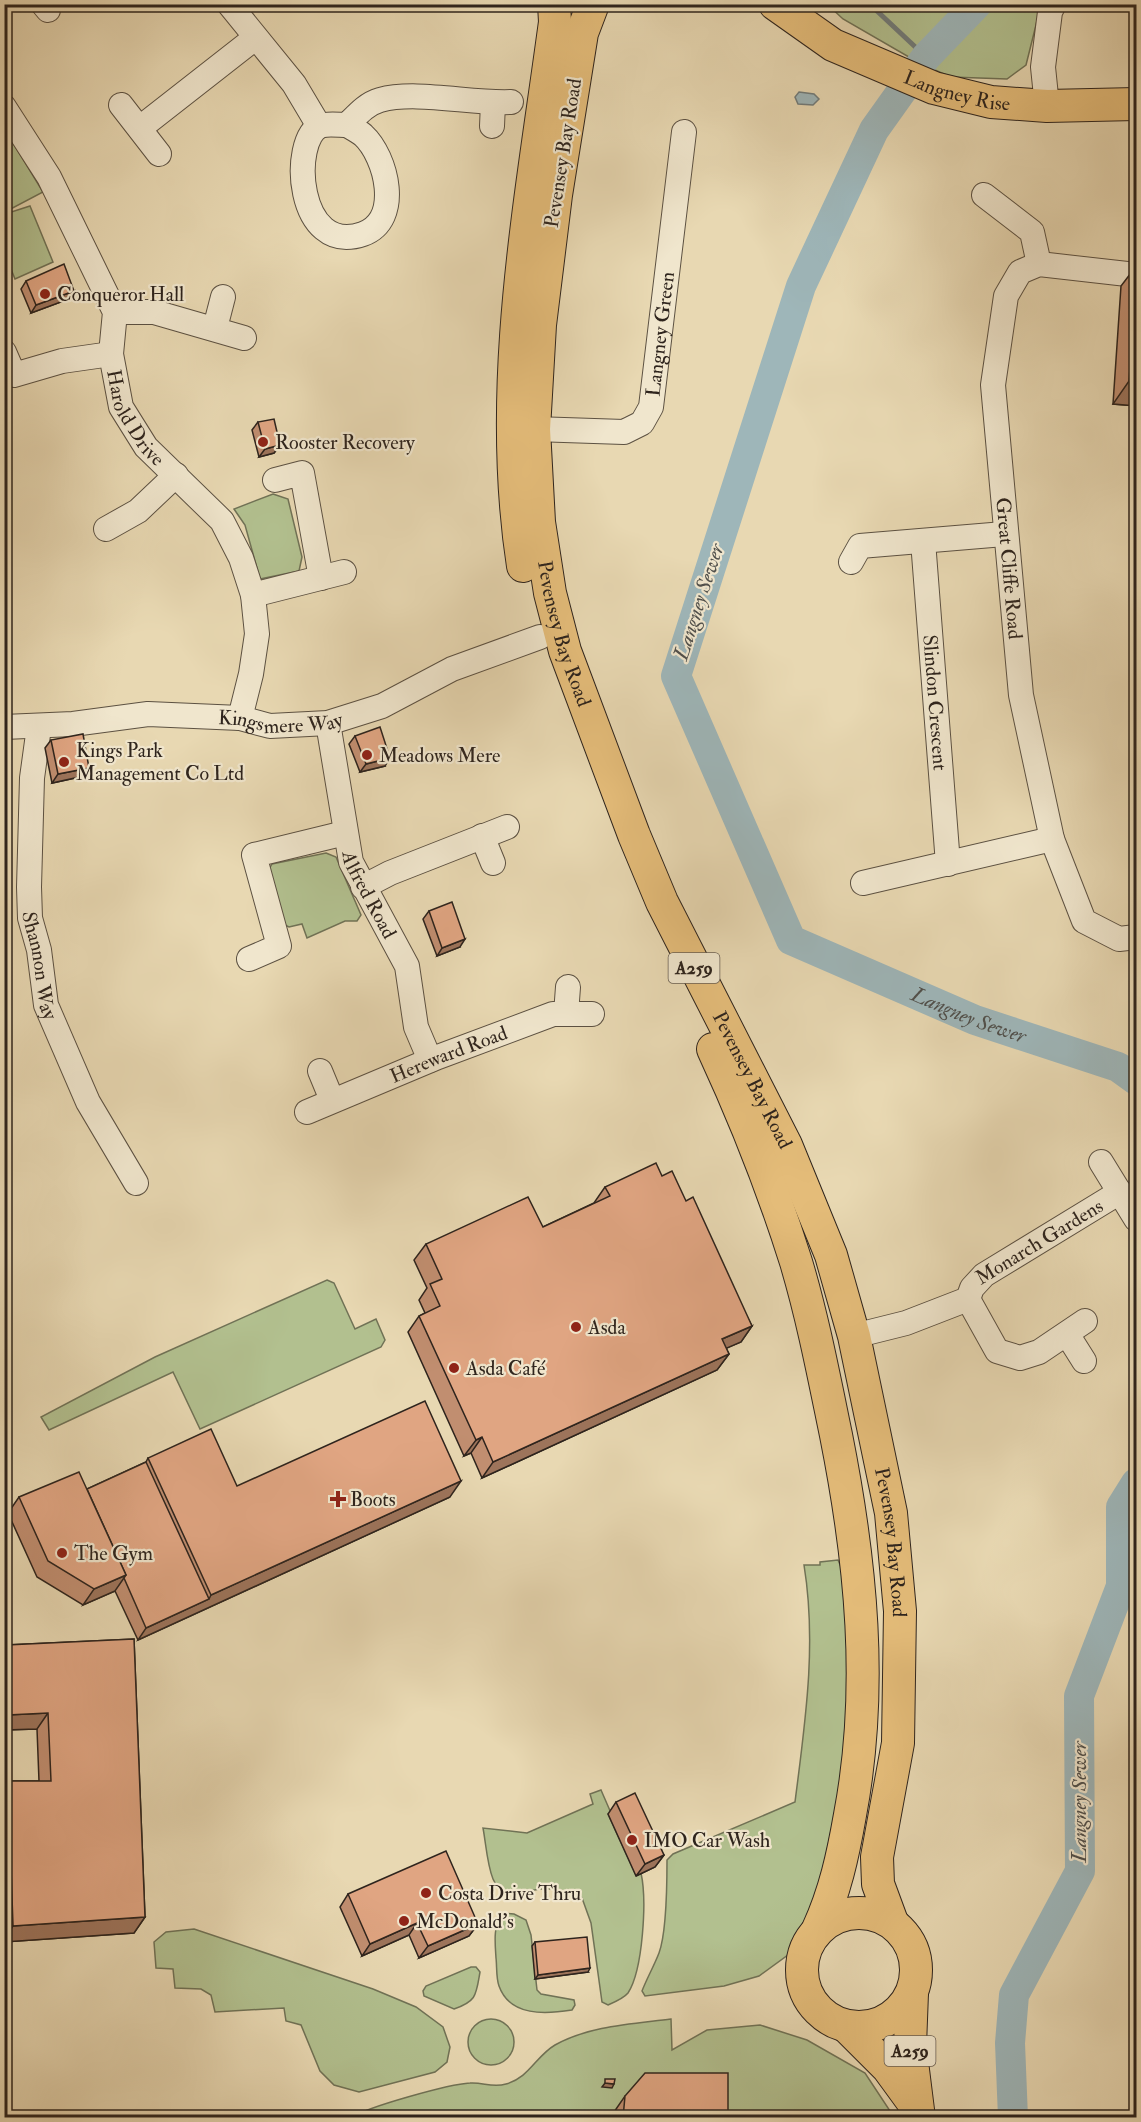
<svg xmlns="http://www.w3.org/2000/svg" width="1141" height="2122" font-family="'IM FELL Double Pica',serif">
<style>
.green{fill:#b2c08f;stroke:#707256;stroke-width:1.5}
.water{fill:#9eb6b9;stroke:#717c7b;stroke-width:1.5}
.lines{fill:none;stroke-linecap:round;stroke-linejoin:round}
.stream{stroke:#717c7b;stroke-width:5}
.river{stroke:#9eb6b9;stroke-width:30}
.minor-casing{stroke:#5c5142;stroke-width:26}
.major-casing{stroke:#2e241d;stroke-width:34}
.minor{stroke:#f0e6cd;stroke-width:24}
.major{stroke:#e4bc79;stroke-width:32}
.wall{fill:#c18e70;stroke:#2e241d;stroke-width:1.5}
.shaded-wall{fill:#9d745b;stroke:#2e241d;stroke-width:1.5}
.building{fill:#e0a582;stroke:#2e241d;stroke-width:1.5}
.poi-dot{fill:#8f2418;stroke:#f0e6cd;stroke-width:2}
.labels{text-anchor:middle;dominant-baseline:central;stroke-width:4.5;stroke-linejoin:round;paint-order:stroke}
.shield{fill:#f0e6cd;stroke:#685e52;stroke-width:1.5}
.shield-label{font-size:18px;font-weight:bold;fill:#2e241d}
.street-label{font-size:20px;fill:#2e241d;stroke:#f0e6cd}
.poi-label{font-size:20px;fill:#2e241d;stroke:#f0e6cd;text-anchor:start}
.water-label{font-size:21px;font-style:italic;fill:#50504c;stroke:#f0e6cd}
</style>
<rect width="100%" height="100%" fill="#e8d8b2"/>
<filter id="stains"><feTurbulence type="fractalNoise" baseFrequency=".00333" numOctaves="4"/><feColorMatrix values="0 0 0 0 .2 0 0 0 0 .09 0 0 0 0 .02 0 0 0 .5 -.17"/></filter>
<radialGradient id="worn" r=".72"><stop offset=".6" stop-color="#630" stop-opacity="0"/><stop offset="1" stop-color="#630" stop-opacity=".3"/></radialGradient>
<g class="green">
<path d="M 828,5 L 1041,5 L 1026,65 L 1007,79 L 951,77 L 921,64 L 843,19 Z"/>
<path d="M 4,128 L 43,192 L 5,212 L 4,212 Z"/>
<path d="M 30,206 L 53,262 L 15,279 L 5,254 L 5,214 Z"/>
<path d="M 273,494 L 288,499 L 302,557 L 299,571 L 260,579 L 245,525 L 234,509 Z"/>
<path d="M 326,853 L 336,857 L 361,915 L 357,921 L 345,921 L 307,938 L 302,924 L 289,927 L 281,923 L 268,871 L 272,864 Z"/>
<path d="M 327,1280 L 334,1283 L 355,1329 L 376,1319 L 385,1340 L 381,1347 L 200,1429 L 173,1372 L 49,1430 L 41,1417 L 155,1357 Z"/>
<path d="M 838,1560 L 849,1585 L 853,1722 L 816,1905 L 792,1952 L 759,1976 L 724,1986 L 645,1996 L 642,1991 C 647,1978 654,1966 659,1953 C 666,1934 667,1882 667,1860 L 673,1854 L 795,1802 C 805,1723 817,1645 804,1565 L 820,1565 L 820,1562 Z"/>
<path d="M 601,1790 L 611,1813 L 608,1814 L 636,1875 L 641,1873 C 647,1900 643,1970 628,1993 C 624,1998 615,2002 608,2005 L 602,2002 L 591,1923 L 582,1898 C 570,1892 555,1888 541,1889 C 525,1891 502,1901 493,1879 C 487,1864 486,1844 483,1828 L 527,1833 L 593,1804 L 590,1794 Z"/>
<path d="M 502,1913 L 514,1914 L 526,1920 L 531,1935 L 537,1990 L 541,1994 L 574,2000 L 575,2005 L 572,2010 C 546,2014 510,2017 499,1986 C 496,1978 497,1966 496,1958 C 495,1942 493,1927 502,1913 Z"/>
<path d="M 194,1929 L 373,1989 L 416,2007 L 443,2027 L 450,2047 L 447,2062 L 435,2072 L 359,2092 L 334,2085 L 320,2071 L 301,2025 L 286,2021 L 284,2008 L 215,2012 L 211,1995 L 201,1989 L 175,1988 L 173,1969 L 156,1968 L 154,1942 L 166,1932 Z"/>
<path d="M 471,1967 L 476,1967 L 480,1972 C 476,1995 477,2001 454,2009 L 424,1996 L 423,1991 L 426,1986 Z"/>
<circle cx="491" cy="2042" r="23"/>
<path d="M 671,2019 L 672,2050 L 707,2030 L 760,2025 L 807,2040 L 865,2073 L 894,2117 L 351,2118 C 366,2107 450,2084 470,2083 C 483,2082 492,2088 506,2084 C 529,2078 536,2056 555,2045 C 589,2026 632,2024 671,2019 Z"/>
</g>
<path class="water" d="M 799,92 L 814,94 L 819,99 L 813,105 L 798,104 L 795,97 Z"/>
<g class="lines">
<path class="stream" d="M 876,4 L 877,11 L 926,57"/>
<g class="river">
<path id="s1" d="M 977,4 L 926,57 L 874,130 L 801,286 L 676,676 L 791,940 L 975,1020 L 1118,1067 L 1136,1080"/>
<path d="M 1013,2118 L 1010,2043 L 1014,1995 L 1080,1871 L 1079,1696 L 1121,1586 L 1121,1507 L 1136,1483"/>
</g>
<defs>
<g id="minor">
<path d="M 43,4 L 48,10"/>
<path d="M 229,4 L 294,84 L 319,126"/>
<path d="M 121,105 L 159,154"/>
<path d="M 1047,106 L 1043,67 L 1050,12 L 1054,4"/>
<path id="s2" d="M 4,107 L 49,177 L 115,312 L 111,354 L 121,407 L 146,447 L 222,521 L 241,558 L 253,595 L 257,634 L 251,674 L 240,718"/>
<path d="M 347,125 C 352,128 358,131 363,135 C 387,157 402,220 363,234 C 296,257 290,139 320,126 C 327,123 339,125 347,125 C 357,115 366,104 380,100 C 416,90 472,104 511,102"/>
<path d="M 492,126 L 493,103"/>
<path d="M 140,128 L 255,38"/>
<path d="M 984,195 L 1032,232 L 1039,264"/>
<path id="s3" d="M 1136,275 L 1039,264 L 1020,272 L 1006,296 L 993,385 L 1021,695 L 1052,839 L 1084,921 L 1119,939 L 1136,937"/>
<path d="M 115,312 L 154,312 L 244,338"/>
<path d="M 215,328 L 223,297"/>
<path d="M 4,352 L 14,375 L 62,361 L 111,354"/>
<path id="s4" d="M 534,429 L 624,432 L 642,423 L 651,407 L 684,132"/>
<path d="M 275,480 L 302,473 L 321,578"/>
<path d="M 106,529 L 138,511 L 176,475"/>
<path id="s5" d="M 923,541 L 948,864"/>
<path d="M 851,562 L 860,546 L 1004,534"/>
<path d="M 253,595 L 344,572"/>
<path id="s6" d="M 328,723 L 351,862 L 407,966 L 416,1027 L 430,1060"/>
<path id="s7" d="M 4,727 L 73,724 L 148,714 L 240,718 L 270,726 L 328,723 L 382,706 L 452,669 L 540,637"/>
<path id="s8" d="M 39,727 L 32,778 L 29,887 L 30,918 L 39,950 L 46,1005 L 88,1102 L 136,1183"/>
<path d="M 482,836 L 493,863"/>
<path d="M 863,883 L 1052,839"/>
<path d="M 363,887 L 390,873 L 507,827"/>
<path d="M 249,959 L 279,946 L 254,855 L 345,833"/>
<path d="M 566,1014 L 568,987"/>
<path d="M 320,1071 L 332,1100"/>
<path id="s9" d="M 307,1112 L 438,1057 L 553,1014 L 592,1014"/>
<path d="M 1101,1162 L 1136,1219"/>
<path d="M 968,1299 L 997,1351 L 1020,1358 L 1039,1352 L 1085,1321"/>
<path d="M 1067,1334 L 1084,1361"/>
<path id="s10" d="M 854,1336 L 906,1323 L 968,1299 L 972,1288 L 984,1275 L 1120,1192"/>
</g>
<g id="major">
<path id="s11" d="M 593,4 L 582,33 L 556,195 L 540,325 L 534,429 L 539,522 L 550,593 L 565,651 L 634,835 L 662,902 L 786,1145 L 831,1255 L 854,1336 L 891,1513 L 900,1611 L 898,1743 L 877,1857 L 878,1884 L 892,1922"/>
<path id="s12" d="M 775,4 L 833,45 L 934,88 L 991,102 L 1047,106 L 1136,104"/>
<path d="M 523,566 C 495,385 531,201 555,22 L 554,4"/>
<path d="M 713,1049 C 745,1118 773,1189 796,1262 C 813,1319 824,1377 836,1435 C 861,1561 874,1688 850,1815 C 843,1855 835,1892 818,1929"/>
<circle cx="859" cy="1970" r="57"/>
<path d="M 912,1993 L 910,2046 L 919,2118"/>
<path d="M 848,2028 L 888,2068 L 915,2105"/>
</g>
</defs>
<use href="#minor" class="minor-casing"/>
<use href="#major" class="major-casing"/>
<use href="#minor" class="minor"/>
<use href="#major" class="major"/>
</g>
<g class="wall">
<path d="M 1137,265 L 1137,406 L 1113,404 L 1121,286 Z"/>
<path d="M 26,281 L 74,291 L 69,299 L 31,313 L 21,289 Z"/>
<path d="M 258,422 L 280,445 L 274,453 L 259,457 L 252,430 Z"/>
<path d="M 355,736 L 385,766 L 360,772 L 349,744 Z"/>
<path d="M 51,740 L 89,768 L 84,776 L 52,783 L 45,748 Z"/>
<path d="M 429,911 L 460,947 L 437,956 L 423,919 Z"/>
<path d="M 662,1176 L 686,1201 L 752,1326 L 741,1342 L 726,1348 L 729,1354 L 717,1370 L 482,1478 L 471,1453 L 464,1456 L 408,1332 L 419,1316 L 425,1313 L 419,1300 L 427,1288 L 414,1260 L 426,1244 L 543,1227 L 594,1203 L 605,1187 Z"/>
<path d="M 148,1458 L 237,1486 L 450,1497 L 138,1640 L 115,1591 L 83,1605 L 37,1577 L 8,1513 L 19,1497 L 87,1489 L 146,1462 Z"/>
<path d="M 134,1639 L 145,1917 L 134,1933 L 4,1942 L 4,1786 L 8,1781 L 39,1781 L 37,1729 L 4,1730 L 4,1647 L 6,1645 Z"/>
<path d="M 616,1802 L 664,1855 L 655,1867 L 636,1876 L 608,1814 Z"/>
<path d="M 348,1894 L 478,1924 L 469,1936 L 419,1958 L 409,1935 L 362,1956 L 340,1907 Z"/>
<path d="M 535,1942 L 588,1972 L 535,1979 L 532,1946 Z"/>
<path d="M 625,2096 L 728,2118 L 614,2118 L 614,2112 Z"/>
</g>
<g class="shaded-wall">
<path d="M 74,291 L 69,299 L 31,313 L 36,305 Z"/>
<path d="M 1129,381 L 1137,382 L 1137,406 L 1113,404 Z"/>
<path d="M 280,445 L 274,453 L 259,457 L 265,449 Z"/>
<path d="M 390,758 L 385,766 L 360,772 L 366,764 Z"/>
<path d="M 89,768 L 84,776 L 52,783 L 58,774 Z"/>
<path d="M 465,939 L 460,947 L 437,956 L 442,948 Z"/>
<path d="M 752,1326 L 741,1342 L 711,1355 L 722,1339 Z"/>
<path d="M 729,1354 L 717,1370 L 482,1478 L 493,1462 Z"/>
<path d="M 482,1437 L 471,1453 L 464,1456 L 476,1440 Z"/>
<path d="M 461,1481 L 450,1497 L 138,1640 L 146,1628 L 209,1599 L 211,1595 Z"/>
<path d="M 126,1575 L 115,1591 L 83,1605 L 94,1589 Z"/>
<path d="M 48,1713 L 37,1729 L 4,1730 L 4,1718 L 7,1715 Z"/>
<path d="M 664,1855 L 655,1867 L 636,1876 L 645,1864 Z"/>
<path d="M 145,1917 L 134,1933 L 4,1942 L 4,1939 L 13,1926 Z"/>
<path d="M 417,1923 L 409,1935 L 362,1956 L 370,1944 Z"/>
<path d="M 478,1924 L 469,1936 L 419,1958 L 428,1946 Z"/>
<path d="M 590,1968 L 588,1972 L 535,1979 L 538,1975 Z"/>
<path d="M 605,2083 L 614,2084 L 612,2088 L 602,2087 Z"/>
</g>
<g class="building">
<path d="M 64,264 L 74,291 L 36,305 L 26,281 Z"/>
<path d="M 1137,279 L 1137,382 L 1129,381 Z"/>
<path d="M 274,419 L 280,445 L 265,449 L 258,422 Z"/>
<path d="M 380,727 L 390,758 L 366,764 L 355,736 Z"/>
<path d="M 83,734 L 89,768 L 58,774 L 51,740 Z"/>
<path d="M 452,902 L 465,939 L 442,948 L 429,911 Z"/>
<path d="M 656,1163 L 662,1176 L 672,1171 L 686,1201 L 693,1197 L 752,1326 L 722,1339 L 729,1354 L 493,1462 L 482,1437 L 476,1440 L 419,1316 L 440,1306 L 430,1284 L 442,1279 L 426,1244 L 528,1197 L 543,1227 L 610,1196 L 605,1187 Z"/>
<path d="M 425,1401 L 461,1481 L 211,1595 L 148,1458 L 211,1429 L 237,1486 Z"/>
<path d="M 146,1462 L 209,1599 L 146,1628 L 124,1578 L 126,1575 L 87,1489 Z"/>
<path d="M 79,1472 L 126,1575 L 94,1589 L 48,1561 L 19,1497 Z"/>
<path d="M 134,1639 L 145,1917 L 13,1926 L 8,1781 L 51,1781 L 48,1713 L 7,1715 L 6,1645 Z"/>
<path d="M 635,1793 L 664,1855 L 645,1864 L 616,1802 Z"/>
<path d="M 446,1851 L 478,1924 L 428,1946 L 417,1923 L 370,1944 L 348,1894 Z"/>
<path d="M 587,1937 L 590,1968 L 538,1975 L 535,1942 Z"/>
<path d="M 645,2073 L 728,2073 L 728,2118 L 623,2118 L 625,2096 Z"/>
<path d="M 605,2079 L 615,2079 L 614,2084 L 605,2083 Z"/>
</g>
<g class="poi-dot">
<circle cx="45" cy="294" r="6"/>
<circle cx="263" cy="442" r="6"/>
<circle cx="367" cy="755" r="6"/>
<circle cx="64" cy="762" r="6"/>
<circle cx="576" cy="1327" r="6"/>
<circle cx="454" cy="1368" r="6"/>
<path d="M335 1490h6v6h6v6h-6v6h-6v-6h-6v-6h6z"/>
<circle cx="62" cy="1553" r="6"/>
<circle cx="632" cy="1840" r="6"/>
<circle cx="426" cy="1893" r="6"/>
<circle cx="404" cy="1921" r="6"/>
</g>
<g class="labels">
<g class="shield">
<rect x="668.5" y="953" width="51" height="30" rx="4.5"/>
<rect x="884.5" y="2036" width="51" height="30" rx="4.5"/>
</g>
<g class="shield-label">
<text x="694" y="968">A259</text>
<text x="910" y="2051">A259</text>
</g>
<g class="street-label">
<text stroke="none"><textPath href="#s12" startOffset="204">Langney Rise</textPath></text>
<text transform="translate(563 153) rotate(-81)">Pevensey Bay Road</text>
<text stroke="none"><textPath href="#s4" startOffset="202">Langney Green</textPath></text>
<text stroke="none"><textPath href="#s2" startOffset="345">Harold Drive</textPath></text>
<text stroke="none"><textPath href="#s3" startOffset="420">Great Cliffe Road</textPath></text>
<text stroke="none"><textPath href="#s11" startOffset="638">Pevensey Bay Road</textPath></text>
<text stroke="none"><textPath href="#s5" startOffset="162">Slindon Crescent</textPath></text>
<text stroke="none"><textPath href="#s7" startOffset="278">Kingsmere Way</textPath></text>
<text stroke="none"><textPath href="#s6" startOffset="178">Alfred Road</textPath></text>
<text stroke="none"><textPath href="#s8" startOffset="240">Shannon Way</textPath></text>
<text stroke="none"><textPath href="#s9" startOffset="153">Hereward Road</textPath></text>
<text stroke="none"><textPath href="#s11" startOffset="1124">Pevensey Bay Road</textPath></text>
<text stroke="none"><textPath href="#s10" startOffset="214">Monarch Gardens</textPath></text>
<text stroke="none"><textPath href="#s11" startOffset="1610">Pevensey Bay Road</textPath></text>
</g>
<g class="poi-label">
<text x="57" y="294">Conqueror Hall</text>
<text x="275" y="442">Rooster Recovery</text>
<text x="76" y="750">Kings Park<tspan x="76" dy="23">Management Co Ltd</tspan></text>
<text x="379" y="755">Meadows Mere</text>
<text x="588" y="1327">Asda</text>
<text x="466" y="1368">Asda Café</text>
<text x="350" y="1499">Boots</text>
<text x="74" y="1553">The Gym</text>
<text x="644" y="1840">IMO Car Wash</text>
<text x="438" y="1893">Costa Drive Thru</text>
<text x="416" y="1921">McDonald's</text>
</g>
<g class="water-label">
<text transform="translate(699 602) rotate(-72)">Langney Sewer</text>
<text stroke="none"><textPath href="#s1" startOffset="1226">Langney Sewer</textPath></text>
<text transform="translate(1079 1802) rotate(-90)">Langney Sewer</text>
</g>
</g>
<rect width="1141" height="2122" fill="none" stroke="#e8d8b2" stroke-width="24"/>
<rect x="6" y="6" width="1129" height="2110" fill="none" stroke="#2e241d" stroke-width="3"/>
<rect x="12" y="12" width="1117" height="2098" fill="none" stroke="#2e241d" stroke-width="1.5"/>
<rect width="100%" height="100%" filter="url(#stains)"/>
<rect width="100%" height="100%" fill="url(#worn)"/>
</svg>
